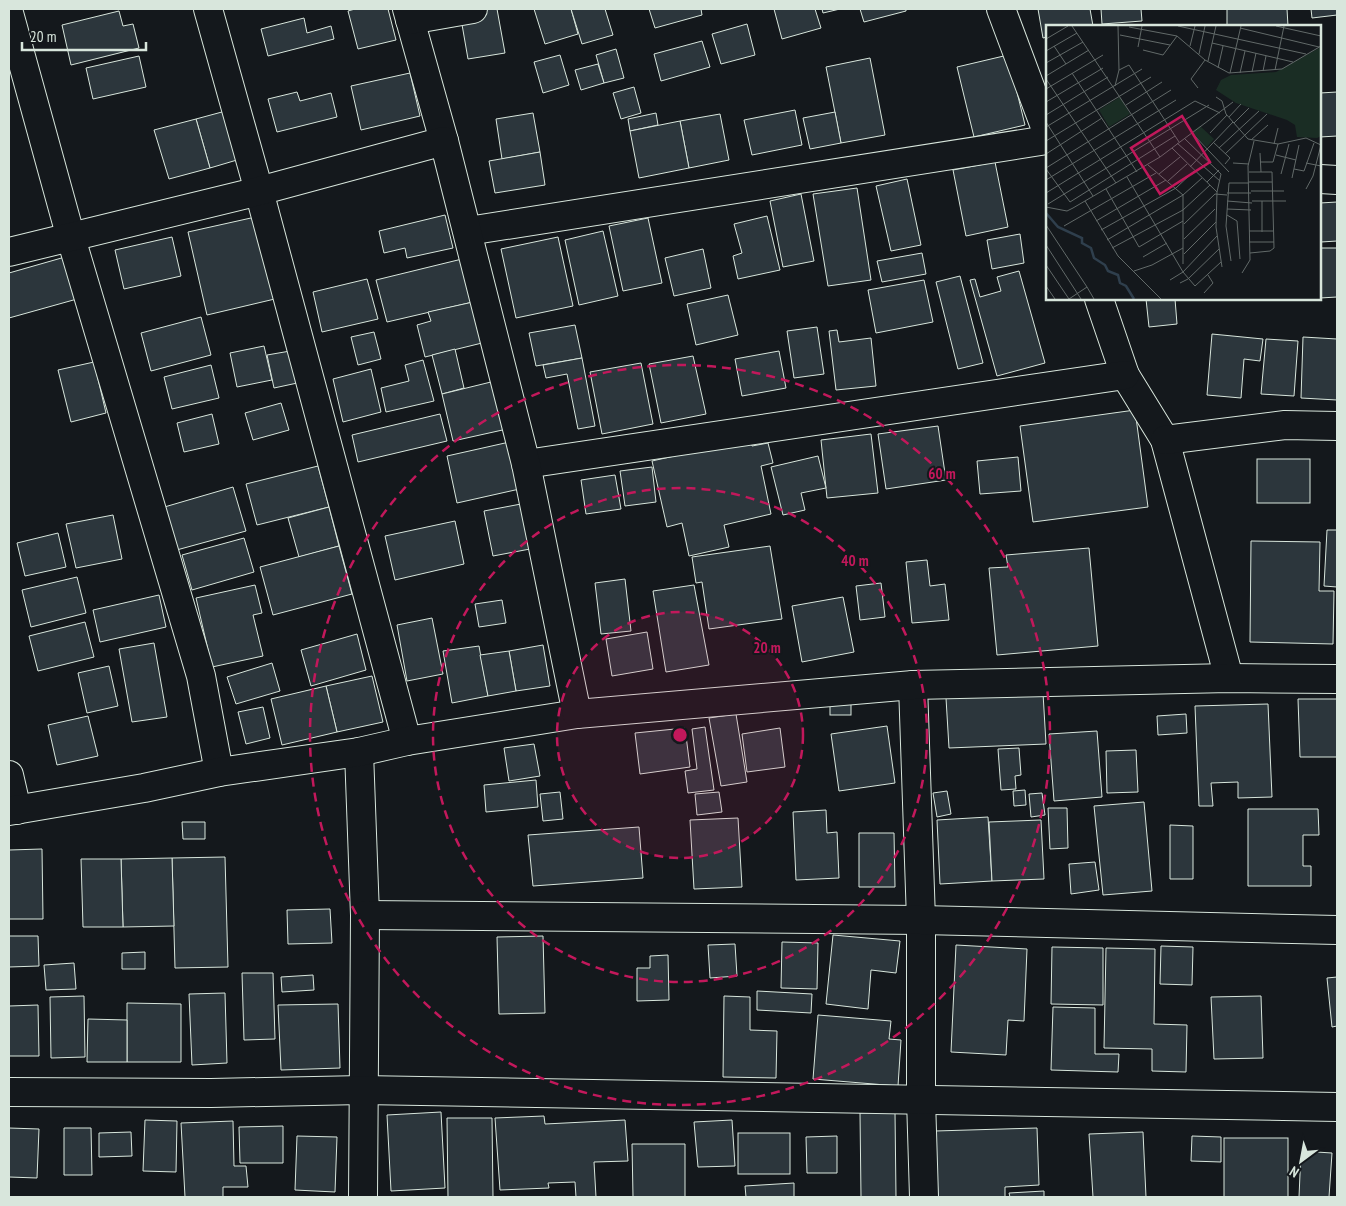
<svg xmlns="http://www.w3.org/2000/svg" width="1346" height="1206" font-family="'PT Sans Narrow',sans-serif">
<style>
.building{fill:#2c363c;stroke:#d8e6dc}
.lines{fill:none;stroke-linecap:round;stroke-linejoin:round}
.street-casing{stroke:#d8e6dc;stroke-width:30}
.secondary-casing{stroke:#d8e6dc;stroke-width:30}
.street{stroke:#14181c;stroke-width:28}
.secondary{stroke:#14181c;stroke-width:28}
.ring{fill:none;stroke:#c2185b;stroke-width:2.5;stroke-dasharray:9 6}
.inset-river{fill:none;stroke:#2f3f4d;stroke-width:2.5}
.inset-road{fill:none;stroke:#626a69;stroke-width:1}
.view{fill:#c2185b;fill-opacity:0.15;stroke:#c2185b;stroke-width:2.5}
.inset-edge{fill:none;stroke:#d8e6dc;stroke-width:2.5}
.centre{fill:#c2185b;stroke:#14181c;stroke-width:2.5}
.ring-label{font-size:15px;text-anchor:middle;font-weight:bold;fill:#c2185b;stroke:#14181c;stroke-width:4;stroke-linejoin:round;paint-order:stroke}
</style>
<rect width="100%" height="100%" fill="#14181c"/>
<g class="building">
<path d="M 355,9 L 388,9 L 396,40 L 358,49 L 348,11 Z"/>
<path d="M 483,9 L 497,9 L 505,53 L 468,59 L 460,13 Z"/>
<path d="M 534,9 L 571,9 L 578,34 L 545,44 Z"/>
<path d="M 571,9 L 605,9 L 613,35 L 582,44 Z"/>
<path d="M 649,9 L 701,9 L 702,15 L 655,28 Z"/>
<path d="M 774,9 L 815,9 L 821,28 L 782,39 Z"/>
<path d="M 822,9 L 840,9 L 823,13 Z"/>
<path d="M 860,9 L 906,9 L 906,11 L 864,22 Z"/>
<path d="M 1038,9 L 1090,9 L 1093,26 L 1047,26 L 1047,37 L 1043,38 Z"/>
<path d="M 1101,9 L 1141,9 L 1142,21 L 1102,24 Z"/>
<path d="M 1227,9 L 1287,9 L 1288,26 L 1227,26 Z"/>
<path d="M 1311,9 L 1337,9 L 1337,15 L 1312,18 Z"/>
<path d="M 119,11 L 123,26 L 133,24 L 139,48 L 71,65 L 62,25 Z"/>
<path d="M 304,18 L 307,33 L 331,26 L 334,39 L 268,56 L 261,29 Z"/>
<path d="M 747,24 L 755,55 L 721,64 L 712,34 Z"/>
<path d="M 702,41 L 710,67 L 661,81 L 654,54 Z"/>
<path d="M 616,49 L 624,78 L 604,83 L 596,55 Z"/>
<path d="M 560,55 L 569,85 L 543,93 L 534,62 Z"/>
<path d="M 1008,55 L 1025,125 L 974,137 L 957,67 Z"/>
<path d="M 139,56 L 146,87 L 93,99 L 86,68 Z"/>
<path d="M 870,58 L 885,135 L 841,143 L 826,67 Z"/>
<path d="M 598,64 L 604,83 L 581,90 L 575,70 Z"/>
<path d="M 410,73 L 420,116 L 361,130 L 351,86 Z"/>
<path d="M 634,87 L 641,113 L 621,119 L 613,93 Z"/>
<path d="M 297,92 L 300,101 L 331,93 L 337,117 L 277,132 L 268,99 Z"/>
<path d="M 1337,92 L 1337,136 L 1320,137 L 1320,93 Z"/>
<path d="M 233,109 L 247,157 L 210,168 L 196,119 Z"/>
<path d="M 795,110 L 802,145 L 752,155 L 744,120 Z"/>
<path d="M 835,112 L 841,143 L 810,149 L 803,118 Z"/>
<path d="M 533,113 L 540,152 L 502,159 L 496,119 Z"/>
<path d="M 656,113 L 658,125 L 630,131 L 628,119 Z"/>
<path d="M 720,114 L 729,160 L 689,168 L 680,121 Z"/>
<path d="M 196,119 L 210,168 L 169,179 L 154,130 Z"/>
<path d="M 680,121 L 689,168 L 639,178 L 630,131 Z"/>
<path d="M 540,152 L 545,185 L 495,193 L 489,161 Z"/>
<path d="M 995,162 L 1008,227 L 966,236 L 953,170 Z"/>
<path d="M 907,179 L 921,245 L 891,251 L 876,186 Z"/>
<path d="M 857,188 L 871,280 L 828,286 L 813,194 Z"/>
<path d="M 801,194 L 814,261 L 783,267 L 770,201 Z"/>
<path d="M 1337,202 L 1337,241 L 1321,242 L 1320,203 Z"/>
<path d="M 445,215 L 453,248 L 407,258 L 405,248 L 384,253 L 379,231 Z"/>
<path d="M 260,216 L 279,298 L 207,315 L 188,232 Z"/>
<path d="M 767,216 L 780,270 L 738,279 L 733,256 L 742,253 L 734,224 Z"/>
<path d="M 648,218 L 662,283 L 623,291 L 609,226 Z"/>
<path d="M 603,231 L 618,296 L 579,305 L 565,240 Z"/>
<path d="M 1020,234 L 1024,263 L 992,269 L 987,240 Z"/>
<path d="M 172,237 L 181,276 L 124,289 L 115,250 Z"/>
<path d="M 558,237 L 573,306 L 516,318 L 501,249 Z"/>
<path d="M 1320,248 L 1337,248 L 1337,297 L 1320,298 Z"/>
<path d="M 703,249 L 711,288 L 674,296 L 665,258 Z"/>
<path d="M 922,253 L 926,274 L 882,282 L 877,261 Z"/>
<path d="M 65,257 L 77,299 L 9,318 L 9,273 Z"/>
<path d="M 462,259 L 473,302 L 387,322 L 376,280 Z"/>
<path d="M 1019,271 L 1045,363 L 997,376 L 970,280 L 975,279 L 980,297 L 1001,291 L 997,277 Z"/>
<path d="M 960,276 L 983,363 L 958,369 L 936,282 Z"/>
<path d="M 367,279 L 378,319 L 322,332 L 313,292 Z"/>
<path d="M 924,280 L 933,322 L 876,333 L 868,290 Z"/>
<path d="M 728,295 L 738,335 L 696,345 L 687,304 Z"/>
<path d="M 1146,299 L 1175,299 L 1177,324 L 1149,327 Z"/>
<path d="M 473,302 L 482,343 L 425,357 L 417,325 L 431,321 L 428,312 Z"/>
<path d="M 201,317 L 211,355 L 151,371 L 141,333 Z"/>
<path d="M 575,325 L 582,358 L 536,366 L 529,333 Z"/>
<path d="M 817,327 L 824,374 L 794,378 L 787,331 Z"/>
<path d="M 837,330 L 839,342 L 871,338 L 876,386 L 836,390 L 829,331 Z"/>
<path d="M 374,332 L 381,359 L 358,365 L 351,337 Z"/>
<path d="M 1212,334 L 1263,339 L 1260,361 L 1244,359 L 1241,398 L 1207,395 Z"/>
<path d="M 1303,337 L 1337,339 L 1337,400 L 1301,398 Z"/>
<path d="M 1266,339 L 1298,341 L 1294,396 L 1261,394 Z"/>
<path d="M 264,346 L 272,380 L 237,387 L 230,353 Z"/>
<path d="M 455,349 L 464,388 L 442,394 L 432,355 Z"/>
<path d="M 296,350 L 302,382 L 274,388 L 267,355 Z"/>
<path d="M 779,351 L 786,388 L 742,396 L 735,359 Z"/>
<path d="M 693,356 L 706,414 L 661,423 L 649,364 Z"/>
<path d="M 582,358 L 595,426 L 578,429 L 567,374 L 546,378 L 543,365 Z"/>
<path d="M 423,360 L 434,401 L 386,412 L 381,388 L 409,381 L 405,365 Z"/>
<path d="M 94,362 L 106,413 L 71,422 L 58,370 Z"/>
<path d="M 641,363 L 653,424 L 602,434 L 590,372 Z"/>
<path d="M 211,365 L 219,398 L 172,409 L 164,377 Z"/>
<path d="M 371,369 L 381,412 L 343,422 L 333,379 Z"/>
<path d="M 495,381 L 507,429 L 453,441 L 442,394 Z"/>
<path d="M 281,403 L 289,430 L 253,440 L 245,413 Z"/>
<path d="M 1135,410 L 1148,507 L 1033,522 L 1020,426 Z"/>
<path d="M 212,414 L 219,444 L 184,452 L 177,423 Z"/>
<path d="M 440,414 L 447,441 L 358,462 L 352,435 Z"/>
<path d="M 938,426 L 946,480 L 886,489 L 878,434 Z"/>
<path d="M 871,434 L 878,493 L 827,498 L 821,440 Z"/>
<path d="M 750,439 L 752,446 L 768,443 L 773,463 L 761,466 L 771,514 L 724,525 L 729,547 L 689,556 L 682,523 L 667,527 L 652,461 Z"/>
<path d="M 514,441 L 524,488 L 457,503 L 447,456 Z"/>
<path d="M 818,456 L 826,488 L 801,493 L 805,510 L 783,515 L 771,467 Z"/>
<path d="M 1018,457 L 1021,491 L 980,494 L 977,461 Z"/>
<rect x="1257" y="459" width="53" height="44"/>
<path d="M 318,466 L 329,507 L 257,525 L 246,484 Z"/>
<path d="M 652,467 L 656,502 L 625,506 L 620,471 Z"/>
<path d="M 615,475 L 621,509 L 586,514 L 581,480 Z"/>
<path d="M 233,487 L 246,531 L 173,551 L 161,508 Z"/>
<path d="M 521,504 L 530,549 L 493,556 L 484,511 Z"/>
<path d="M 329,507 L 339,546 L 299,557 L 288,518 Z"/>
<path d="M 113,515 L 122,559 L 76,568 L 66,524 Z"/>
<path d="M 455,521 L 464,564 L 395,580 L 385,536 Z"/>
<path d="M 1327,530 L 1337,530 L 1337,587 L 1324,586 Z"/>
<path d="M 58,533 L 66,567 L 25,576 L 17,543 Z"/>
<path d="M 244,538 L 254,572 L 192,590 L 182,555 Z"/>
<path d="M 1251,541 L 1320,542 L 1319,591 L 1334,591 L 1333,644 L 1250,642 Z"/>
<path d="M 339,546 L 352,594 L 273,615 L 260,567 Z"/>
<path d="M 770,546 L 782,619 L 709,629 L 702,582 L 696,583 L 692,557 Z"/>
<path d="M 1089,548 L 1098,646 L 997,655 L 989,568 L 1008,567 L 1006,555 Z"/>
<path d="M 927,560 L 930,586 L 945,584 L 949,620 L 912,623 L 906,562 Z"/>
<path d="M 77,577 L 86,613 L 31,627 L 22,590 Z"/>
<path d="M 625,579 L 631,631 L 601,634 L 595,583 Z"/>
<path d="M 881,583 L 885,617 L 860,620 L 856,586 Z"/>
<path d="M 255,585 L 262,613 L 253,615 L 263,656 L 212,667 L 196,598 Z"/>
<path d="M 694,585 L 709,665 L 666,672 L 653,591 Z"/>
<path d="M 159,595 L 166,627 L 100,642 L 93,610 Z"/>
<path d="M 843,597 L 854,652 L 802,662 L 792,606 Z"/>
<path d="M 502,600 L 506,623 L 479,627 L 475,604 Z"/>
<path d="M 432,618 L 443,674 L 407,681 L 397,625 Z"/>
<path d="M 85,622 L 94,657 L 38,671 L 29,636 Z"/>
<path d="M 647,632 L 653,669 L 612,676 L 606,639 Z"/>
<path d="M 357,634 L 366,670 L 311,686 L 301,650 Z"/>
<path d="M 154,643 L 167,717 L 132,722 L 119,649 Z"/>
<path d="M 543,645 L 550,686 L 516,691 L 509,651 Z"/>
<path d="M 479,646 L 488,696 L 452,703 L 443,651 Z"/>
<path d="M 509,651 L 516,691 L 488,696 L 480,655 Z"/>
<path d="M 272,663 L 280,691 L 236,704 L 227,677 Z"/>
<path d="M 109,666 L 118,706 L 87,713 L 78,673 Z"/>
<path d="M 372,676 L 383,722 L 337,732 L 326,686 Z"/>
<path d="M 326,686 L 337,732 L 282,745 L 271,699 Z"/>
<path d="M 1043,693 L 1046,744 L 949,748 L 946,698 Z"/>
<rect x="830" y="695" width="21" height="20"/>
<path d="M 1298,699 L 1337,699 L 1337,757 L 1300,757 Z"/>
<path d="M 1268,704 L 1272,797 L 1238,798 L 1238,782 L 1211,783 L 1213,806 L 1199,806 L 1195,706 Z"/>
<path d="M 263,707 L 270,738 L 246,744 L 238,712 Z"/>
<path d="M 736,714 L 747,782 L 721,786 L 709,718 Z"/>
<path d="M 1186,714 L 1187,733 L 1158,735 L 1157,716 Z"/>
<path d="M 88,716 L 98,756 L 57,765 L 48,725 Z"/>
<path d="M 887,726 L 895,783 L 839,791 L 831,734 Z"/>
<path d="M 705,727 L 714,790 L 688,793 L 685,771 L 697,769 L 692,729 Z"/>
<path d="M 685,728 L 690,767 L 640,774 L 635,733 Z"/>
<path d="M 780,728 L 785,767 L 747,772 L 742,734 Z"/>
<path d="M 1097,731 L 1102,797 L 1054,801 L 1049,734 Z"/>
<path d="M 534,744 L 540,776 L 509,781 L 504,748 Z"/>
<path d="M 1019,748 L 1021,775 L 1015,776 L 1016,789 L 1001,790 L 998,749 Z"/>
<path d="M 1136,750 L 1138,792 L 1107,793 L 1106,751 Z"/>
<path d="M 536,780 L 538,807 L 486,812 L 484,785 Z"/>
<path d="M 1025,790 L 1026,805 L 1014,806 L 1013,791 Z"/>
<path d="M 947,791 L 951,814 L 937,817 L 933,793 Z"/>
<path d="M 560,792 L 563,819 L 543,821 L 540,794 Z"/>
<path d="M 719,792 L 722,812 L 697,815 L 695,794 Z"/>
<path d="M 1042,793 L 1045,815 L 1031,817 L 1029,794 Z"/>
<path d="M 1144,802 L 1152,891 L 1103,895 L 1094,806 Z"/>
<path d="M 1048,808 L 1067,808 L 1068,848 L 1050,849 Z"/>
<path d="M 1248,809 L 1318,809 L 1319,835 L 1303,835 L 1303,866 L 1311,866 L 1311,886 L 1248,886 Z"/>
<path d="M 826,810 L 827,833 L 837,832 L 839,878 L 796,880 L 793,812 Z"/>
<path d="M 988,817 L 992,881 L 940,884 L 937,820 Z"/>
<path d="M 738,818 L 742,887 L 694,889 L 690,820 Z"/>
<path d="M 1041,820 L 1044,879 L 992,881 L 989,822 Z"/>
<path d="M 182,822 L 205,822 L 205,839 L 183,839 Z"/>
<path d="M 1170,825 L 1193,826 L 1193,879 L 1170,879 Z"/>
<path d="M 639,827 L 643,878 L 533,886 L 528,835 Z"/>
<path d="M 859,833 L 894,833 L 895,887 L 859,887 Z"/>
<path d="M 42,849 L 43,919 L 9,919 L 9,850 Z"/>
<path d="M 225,857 L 228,967 L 175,968 L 172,858 Z"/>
<path d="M 172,858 L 174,926 L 123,927 L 121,859 Z"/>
<path d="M 81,859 L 121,859 L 123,927 L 83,927 Z"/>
<path d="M 1095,862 L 1099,890 L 1071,894 L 1069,864 Z"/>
<path d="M 330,909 L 332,943 L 288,944 L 287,910 Z"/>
<path d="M 833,935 L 900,941 L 896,973 L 871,970 L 868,1009 L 826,1004 Z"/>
<path d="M 9,936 L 38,936 L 39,966 L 9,967 Z"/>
<path d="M 543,936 L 545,1013 L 499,1014 L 497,937 Z"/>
<path d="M 782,942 L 818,943 L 817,989 L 781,988 Z"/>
<path d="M 735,944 L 737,976 L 710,978 L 708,945 Z"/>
<path d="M 956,945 L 1027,949 L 1024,1021 L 1008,1020 L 1006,1055 L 951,1052 Z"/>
<path d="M 1161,946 L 1193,947 L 1192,985 L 1160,984 Z"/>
<path d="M 1052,947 L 1103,948 L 1103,1005 L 1051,1004 Z"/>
<path d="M 1106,948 L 1155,949 L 1154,1024 L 1187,1025 L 1186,1072 L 1152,1071 L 1152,1049 L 1104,1048 Z"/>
<path d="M 145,952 L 145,969 L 122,969 L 122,953 Z"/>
<path d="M 668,955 L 669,1000 L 637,1001 L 637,968 L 650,968 L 650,956 Z"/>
<path d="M 74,963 L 76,989 L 46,990 L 44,965 Z"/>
<path d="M 242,973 L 273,973 L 275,1039 L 244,1040 Z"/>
<path d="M 313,975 L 314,990 L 282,992 L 281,977 Z"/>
<path d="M 1337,977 L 1337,1026 L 1332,1027 L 1327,978 Z"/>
<path d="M 757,991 L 812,994 L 811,1013 L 757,1010 Z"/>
<path d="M 225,993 L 227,1063 L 192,1065 L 189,994 Z"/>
<path d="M 84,996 L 85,1057 L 51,1058 L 50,997 Z"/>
<path d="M 724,996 L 750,997 L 750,1030 L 777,1031 L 776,1078 L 723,1077 Z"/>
<path d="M 1261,996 L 1263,1058 L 1214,1059 L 1211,997 Z"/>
<path d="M 127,1003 L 181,1004 L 181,1062 L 127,1062 Z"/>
<path d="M 338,1004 L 340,1068 L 281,1070 L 278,1005 Z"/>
<path d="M 38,1005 L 39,1056 L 9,1056 L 9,1006 Z"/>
<path d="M 1053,1007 L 1095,1008 L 1095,1054 L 1119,1054 L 1118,1072 L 1051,1070 Z"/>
<path d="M 818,1015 L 891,1021 L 889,1039 L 901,1040 L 898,1086 L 813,1079 Z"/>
<path d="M 88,1019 L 127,1020 L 127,1062 L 87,1062 Z"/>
<path d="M 441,1112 L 445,1188 L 391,1191 L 387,1115 Z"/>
<path d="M 895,1112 L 896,1197 L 861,1197 L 860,1113 Z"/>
<path d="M 544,1116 L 545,1124 L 625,1120 L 628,1161 L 594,1162 L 596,1197 L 576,1197 L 575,1182 L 548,1183 L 549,1188 L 500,1190 L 495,1118 Z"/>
<path d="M 447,1118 L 492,1118 L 493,1197 L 448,1197 Z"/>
<path d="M 145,1120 L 177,1121 L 176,1172 L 143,1171 Z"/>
<path d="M 732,1120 L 735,1166 L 698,1167 L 694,1122 Z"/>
<path d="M 233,1121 L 234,1166 L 246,1166 L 248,1187 L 223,1187 L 223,1197 L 185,1197 L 181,1123 Z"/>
<path d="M 283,1126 L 283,1163 L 240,1163 L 239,1127 Z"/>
<path d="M 9,1128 L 39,1129 L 37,1178 L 9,1177 Z"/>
<path d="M 64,1128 L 91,1128 L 92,1175 L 64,1175 Z"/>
<path d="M 1037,1128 L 1039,1185 L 1005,1187 L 1005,1197 L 938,1197 L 935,1131 Z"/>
<path d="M 131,1132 L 132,1156 L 99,1157 L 99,1133 Z"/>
<path d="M 1143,1132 L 1146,1197 L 1093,1197 L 1089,1134 Z"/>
<rect x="738" y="1133" width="52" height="41"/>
<path d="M 297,1136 L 337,1137 L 335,1192 L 295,1190 Z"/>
<path d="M 837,1136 L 837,1173 L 807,1173 L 806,1137 Z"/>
<path d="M 1192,1136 L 1221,1137 L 1221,1162 L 1191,1161 Z"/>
<rect x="1224" y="1138" width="64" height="59"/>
<path d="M 632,1144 L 685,1144 L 685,1197 L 633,1197 Z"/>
<path d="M 1301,1151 L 1332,1153 L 1329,1197 L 1299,1197 Z"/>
<path d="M 794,1183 L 794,1197 L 746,1197 L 745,1186 Z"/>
<path d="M 1044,1191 L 1044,1197 L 1010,1197 L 1009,1193 Z"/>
</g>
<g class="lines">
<defs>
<g id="street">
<path d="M 208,9 L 259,191 L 407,741"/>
<path d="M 407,9 L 444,141"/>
<path d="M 1001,9 L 1047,132"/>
<path d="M 9,13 L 71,238 L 201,676 L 219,772"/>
<path d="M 410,20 L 473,9"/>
<path d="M 1320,179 L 1337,180"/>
<path d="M 468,231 L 1047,140"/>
<path d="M 1099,299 L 1125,375 L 1165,440 L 1229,678"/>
<path d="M 1165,440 L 1285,425 L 1337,426"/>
<path d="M 526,464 L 1125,375"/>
<path d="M 913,685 L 921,920 L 921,1099 L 924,1197"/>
<path d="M 359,752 L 365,915 L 363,1197"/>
<path d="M 9,775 L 17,810"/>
<path d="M 9,811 L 144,788 L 219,772 L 359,752 L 407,741 L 577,714"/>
<path d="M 365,915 L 921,920 L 1337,930"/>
<path d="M 9,1092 L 211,1093 L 362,1090 L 1337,1107"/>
</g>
<path id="secondary" d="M 9,252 L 259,191 L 444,141 L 526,464 L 577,714 L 913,685 L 1229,678 L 1337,679"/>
</defs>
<use href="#street" class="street-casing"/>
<use href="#secondary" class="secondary-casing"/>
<use href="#street" class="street"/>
<use href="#secondary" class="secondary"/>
</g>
<circle cx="680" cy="735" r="123" fill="#c2185b" fill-opacity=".12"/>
<g class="ring">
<circle cx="680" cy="735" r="123"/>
<circle cx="680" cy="735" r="247"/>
<circle cx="680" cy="735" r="370"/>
</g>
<g transform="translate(1046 25)">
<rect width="275" height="275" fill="#14181c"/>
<path d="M 275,22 L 275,111 L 271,113 L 251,112 L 249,100 L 241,95 L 190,78 L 170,65 L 175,55 L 185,50 L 230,47 ZM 74,72 L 84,89 L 63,102 L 53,85 ZM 154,101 L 168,114 L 161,122 L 145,107 Z" fill="#1a2d24"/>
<path class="inset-river" d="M 0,188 L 12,202 L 36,213 L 36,218 L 45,223 L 48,233 L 59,240 L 62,246 L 72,250 L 74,258 L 80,261 L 88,274"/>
<path class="inset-road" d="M 26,1 L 114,132M 132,1 L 260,29M 230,1 L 275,11M 83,2 L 131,11 L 159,35 L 183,48 L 236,44 L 275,21M 194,3 L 273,22M 74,10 L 124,20M 0,14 L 22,1M 166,18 L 247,37M 8,21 L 20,39M 144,21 L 149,1M 92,22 L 96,1M 97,25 L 117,30 L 131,11M 0,26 L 31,8M 153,29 L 159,1M 162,36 L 170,1M 0,38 L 37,17M 172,43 L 177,21M 73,45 L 83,40 L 133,117M 229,45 L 238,1M 217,46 L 220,31M 206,47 L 210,28M 26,48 L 91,147M 184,48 L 195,1M 194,48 L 199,26M 0,51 L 43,25M 0,54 L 70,158M 69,61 L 73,45 L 72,1M 152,63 L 145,54 L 159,35M 0,64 L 57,30M 170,72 L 176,76 L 180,89 L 202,114 L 232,119 L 260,113 L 275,120M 0,77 L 57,43M 80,80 L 116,57M 0,90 L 62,52M 183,92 L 195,79M 0,97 L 47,171M 188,98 L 203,83M 0,102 L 96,44M 145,107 L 183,147M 164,108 L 181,90M 138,113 L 175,149 L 171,167 L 170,202 L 176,242M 205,115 L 222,100M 0,116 L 105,52M 167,117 L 184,133 L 179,139M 131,118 L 174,156M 228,119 L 232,103M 126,123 L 171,167M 173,123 L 213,86M 214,128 L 215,147M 0,129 L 56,93M 179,129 L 221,89M 230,130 L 250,135M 214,137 L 227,137 L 232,119M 187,138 L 203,139M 260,138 L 275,141M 102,140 L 137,170 L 137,239M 144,142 L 187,97M 0,143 L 125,65M 0,144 L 24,177 L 129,111M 248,144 L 258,146 L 268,118M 203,147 L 226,147 L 228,223 L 224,226 L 204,228M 113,149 L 134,132M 235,149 L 243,119M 81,152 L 137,247 L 171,211M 246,153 L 253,120M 0,155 L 130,75M 122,156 L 141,139M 161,157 L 173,145M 203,157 L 226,157M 60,164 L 93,222 L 137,196M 260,164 L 267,151 L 275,120M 205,166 L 238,166M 0,168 L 149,76 L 174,88M 181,168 L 205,168M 39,176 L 72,231 L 115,274M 181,176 L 206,178M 206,176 L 240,176M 216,176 L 216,207M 2,179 L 163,80M 0,182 L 21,186 L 27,183 L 114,132 L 187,77M 181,184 L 205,185M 181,190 L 191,196 L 194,234M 50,196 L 120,155M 138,199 L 169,169 L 181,170M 0,200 L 41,262M 18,201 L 110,148M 55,205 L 130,163 L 148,146M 203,206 L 227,206M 138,214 L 169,184M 61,215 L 137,170 L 156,153M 203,217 L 228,217M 0,220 L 35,274M 66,223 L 137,185 L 164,160M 138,229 L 170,197M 97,232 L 121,218M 185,236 L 180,201 L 183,158 L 203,158M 0,240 L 23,274M 88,246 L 106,240 L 137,223M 196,248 L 204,235 L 202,141 L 208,116M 124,255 L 137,247 L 149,261 L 175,237M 134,258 L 142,254 L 173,224M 0,261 L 9,274M 158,268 L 167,258 L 162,250M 23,274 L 41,262 L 48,274"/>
<path class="view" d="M 136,91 L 164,137 L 114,169 L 85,123 Z"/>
<rect width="275" height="275" class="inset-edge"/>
</g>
<circle cx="680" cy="735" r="8" class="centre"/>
<g class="ring-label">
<text x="942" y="479">60 m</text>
<text x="855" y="566">40 m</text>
<text x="767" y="653">20 m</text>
</g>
<rect width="1346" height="1206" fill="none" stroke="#d8e6dc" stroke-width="20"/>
<g transform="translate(1301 1161) rotate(212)" stroke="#14181c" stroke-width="4" paint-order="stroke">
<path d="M0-4L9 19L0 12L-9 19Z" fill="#d8e6dc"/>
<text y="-8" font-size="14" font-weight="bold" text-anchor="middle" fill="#d8e6dc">N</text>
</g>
<path d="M22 42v8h124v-8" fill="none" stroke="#d8e6dc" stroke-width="2.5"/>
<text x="30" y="42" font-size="15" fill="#d8e6dc" stroke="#14181c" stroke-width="4" paint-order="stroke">20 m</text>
</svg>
